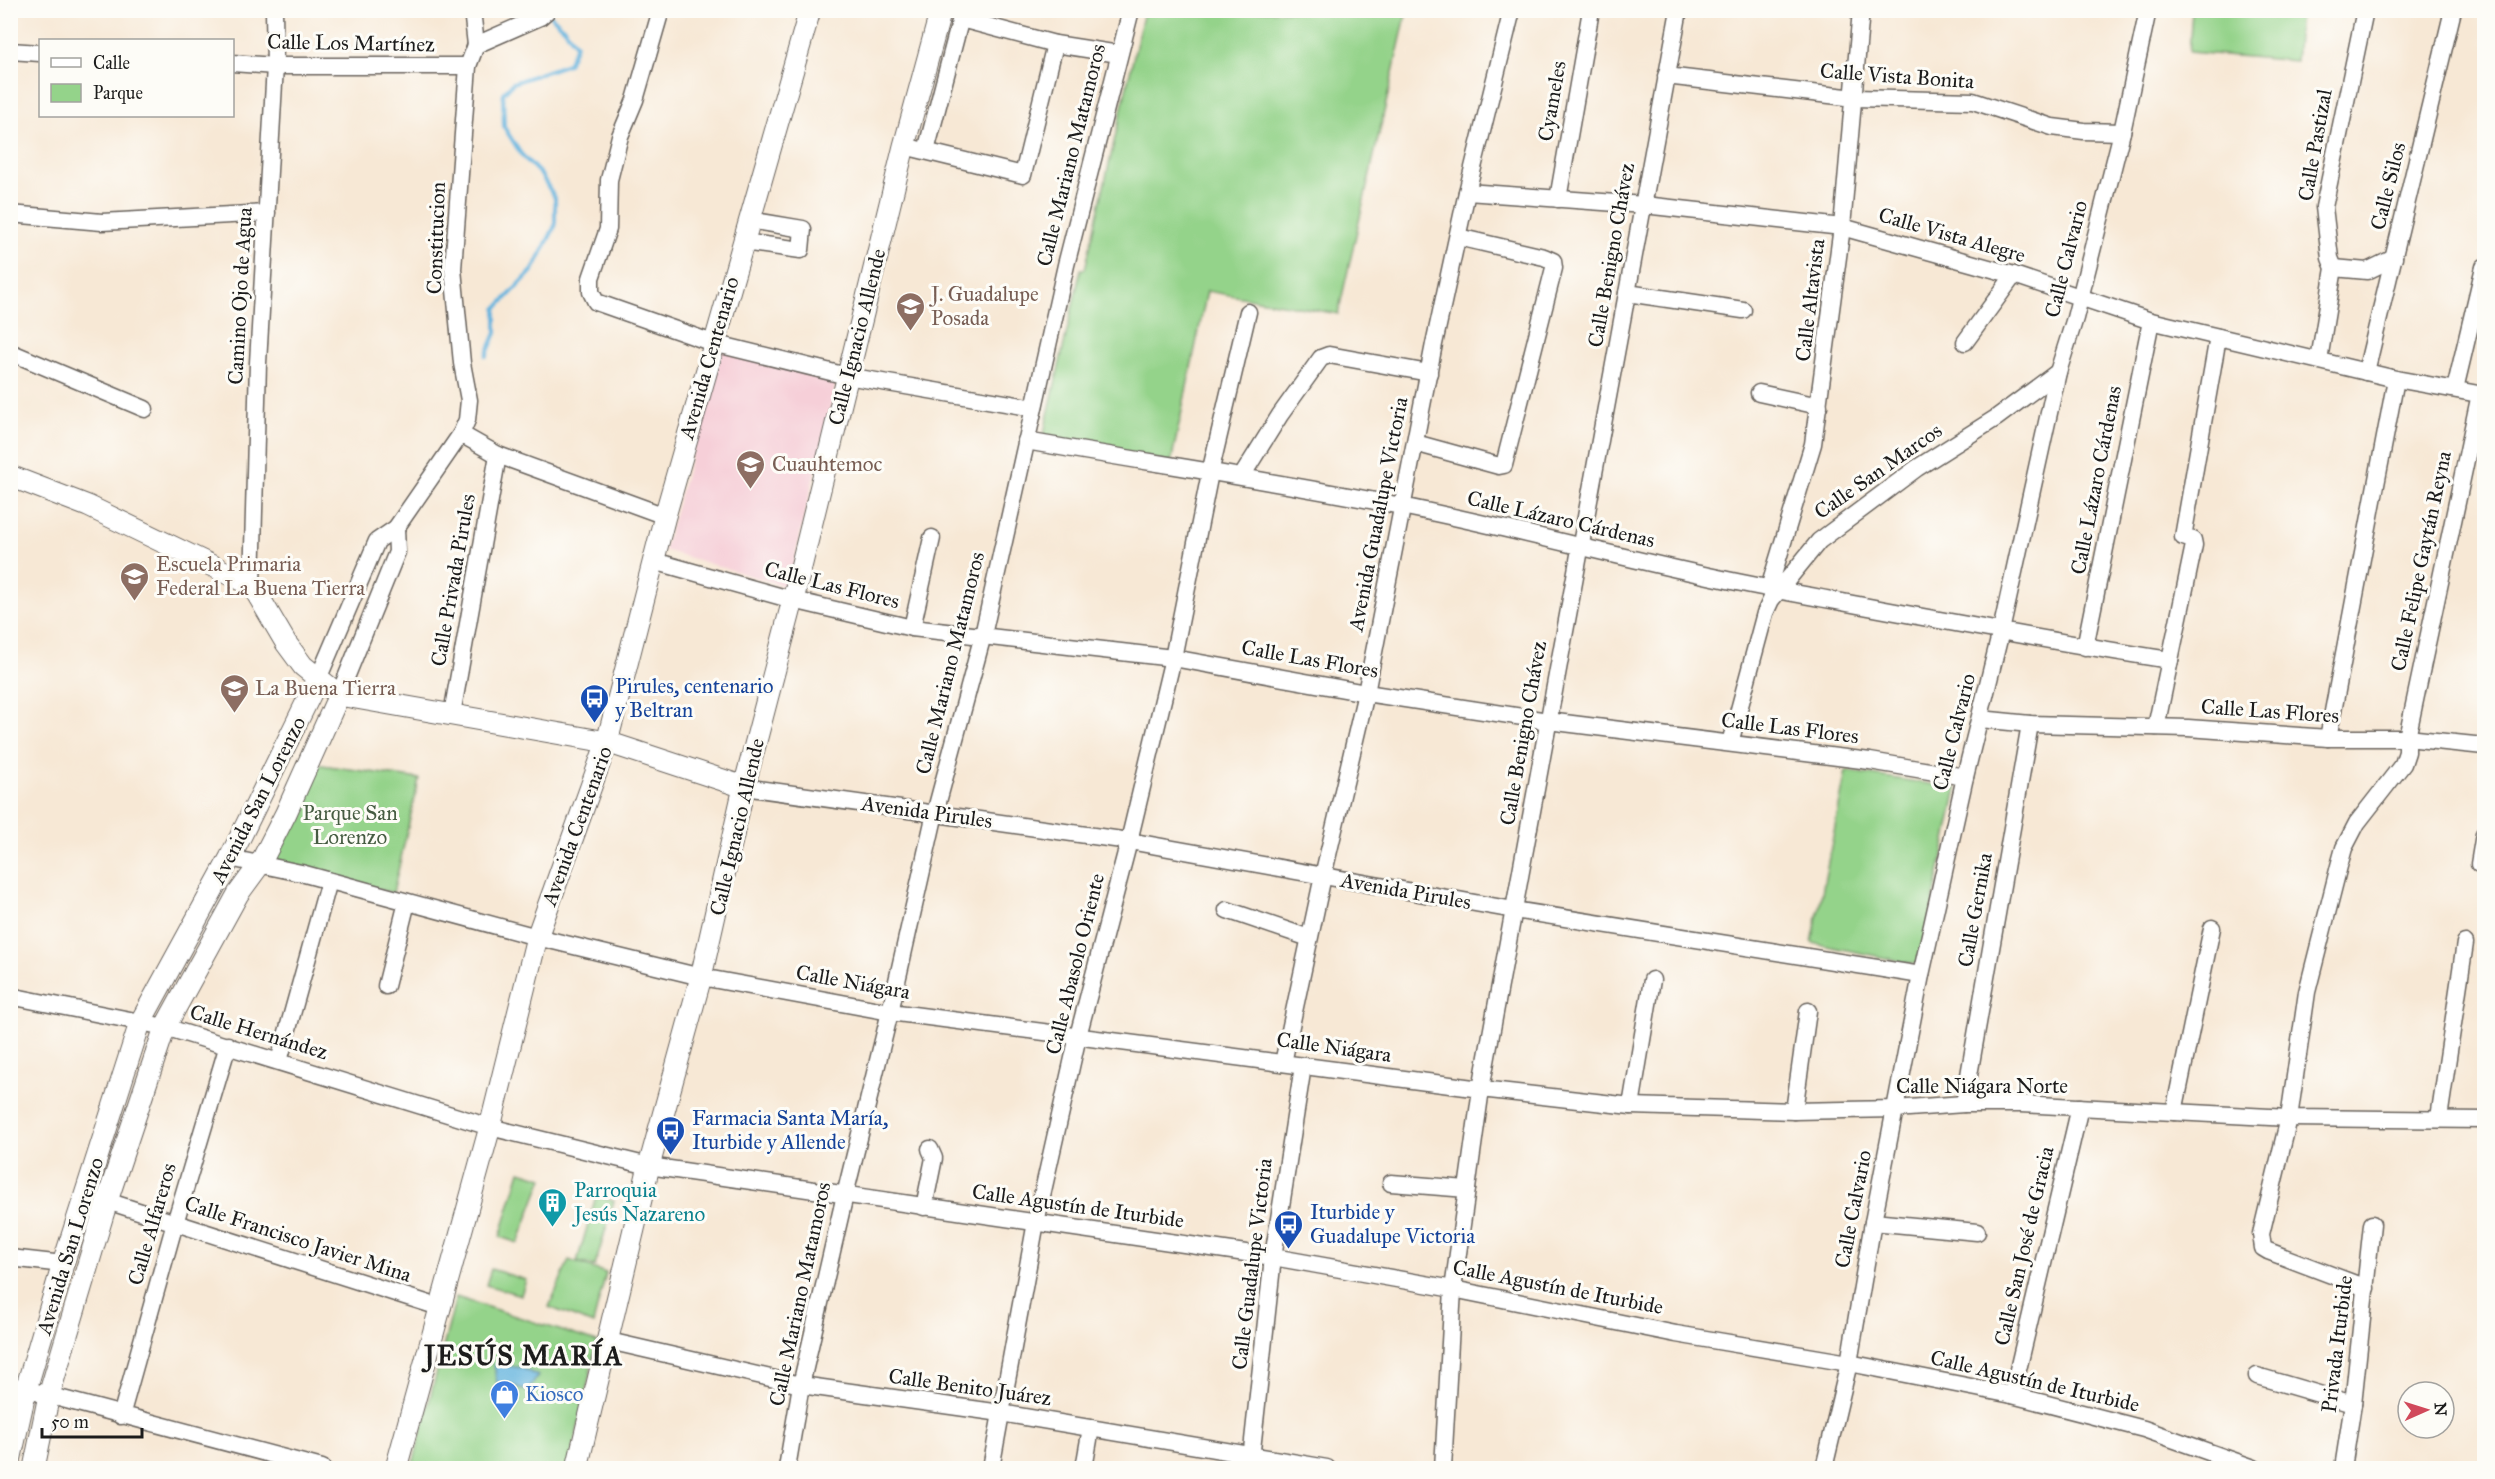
<svg xmlns="http://www.w3.org/2000/svg" width="2495" height="1479" font-family="'IM FELL Great Primer',serif">
<style>
.built{fill:#f6cfd8}
.green{fill:#94d38a;stroke:#587853;stroke-width:1.5}
.water{fill:#64b4de;stroke:#40687d;stroke-width:1.5}
.lines{fill:none;stroke-linecap:round;stroke-linejoin:round}
.stream{stroke:#64b4de;stroke-width:4}
.minor-casing{stroke:#69635d;stroke-width:19}
.tertiary-casing{stroke:#69635d;stroke-width:23}
.minor{stroke:#fff;stroke-width:16}
.tertiary{stroke:#fff;stroke-width:21}
.labels{text-anchor:middle;dominant-baseline:central;stroke-width:6;stroke-linejoin:round;paint-order:stroke}
.street-label{font-size:21px;fill:#1c1c1c;stroke:#fdfcf7}
.education-label{font-size:21px;fill:#785e54;stroke:#fdfcf7;text-anchor:start}
.transit-label{font-size:21px;fill:#164399;stroke:#fdfcf7;text-anchor:start}
.park-label{font-size:21px;fill:#465c42;stroke:#fdfcf7}
.culture-label{font-size:21px;fill:#0d838f;stroke:#fdfcf7;text-anchor:start}
.shop-label{font-size:21px;fill:#366cbe;stroke:#fdfcf7;text-anchor:start}
.district-label{font-size:27px;font-weight:bold;letter-spacing:1.5px;fill:#1c1c1c;stroke:#fdfcf7}
</style>
<rect width="100%" height="100%" fill="#fdfcf7"/>
<filter id="ink" filterUnits="userSpaceOnUse"><feTurbulence type="fractalNoise" baseFrequency=".0167" numOctaves="2"/><feDisplacementMap in="SourceGraphic" scale="12" xChannelSelector="R" yChannelSelector="G"/><feConvolveMatrix kernelMatrix="1 2 1 2 8 2 1 2 1" color-interpolation-filters="sRGB"/></filter>
<filter id="wash" filterUnits="userSpaceOnUse"><feTurbulence type="fractalNoise" baseFrequency=".008" numOctaves="4" result="noise"/><feDisplacementMap in="SourceGraphic" scale="24" xChannelSelector="R" yChannelSelector="G"/><feGaussianBlur stdDeviation="1.35" result="paint"/><feColorMatrix in="noise" values="0 0 0 0 0 0 0 0 0 0 0 0 0 0 0 0 0 1.4 0 .05"/><feComposite in="paint" operator="in"/></filter>
<g filter="url(#wash)">
<rect width="100%" height="100%" fill="#f7e8d5"/>
<path class="built" d="M 722,350 L 837,379 L 788,587 L 664,550 Z"/>
<g class="green">
<path d="M 1144,11 L 1407,11 L 1338,314 L 1207,291 L 1171,463 L 1043,437 L 1081,269 L 1085,269 Z"/>
<path d="M 2192,11 L 2300,11 L 2296,61 L 2189,52 Z"/>
<path d="M 315,764 L 419,779 L 393,893 L 267,860 Z"/>
<path d="M 1846,771 L 1957,788 L 1920,965 L 1812,943 Z"/>
<path d="M 520,1171 L 543,1178 L 518,1243 L 500,1237 Z"/>
<path d="M 596,1196 L 614,1201 L 595,1266 L 577,1262 Z"/>
<path d="M 569,1260 L 606,1273 L 593,1324 L 549,1307 Z"/>
<path d="M 491,1269 L 526,1280 L 521,1295 L 486,1285 Z"/>
<path d="M 456,1297 L 597,1342 L 569,1468 L 412,1468 Z"/>
</g>
<path class="water" d="M 494,1364 L 523,1368 L 538,1376 L 527,1391 L 509,1384 L 497,1384 Z"/>
<g class="lines">
<path class="stream" d="M 486,356 L 496,333 L 496,309 L 533,270 L 555,226 L 555,198 L 541,175 L 521,154 L 504,127 L 503,93 L 513,83 L 568,64 L 576,45 L 565,29 L 550,15"/>
</g>
</g>
<g filter="url(#ink)">
<g class="lines">
<defs>
<g id="minor">
<path d="M 472,10 L 476,45"/>
<path d="M 661,10 L 635,100 L 620,136 L 609,180 L 608,229 L 591,278 L 591,292 L 596,302 L 713,343 L 847,376 L 1034,408"/>
<path d="M 961,19 L 1055,44 L 1119,54"/>
<path d="M 10,51 L 40,53"/>
<path d="M 232,63 L 275,66 L 468,66"/>
<path d="M 1666,76 L 1855,98 L 1973,101 L 2052,127 L 2084,131 L 2122,132"/>
<path d="M 904,146 L 1023,175 L 1055,44"/>
<path d="M 926,151 L 963,10"/>
<path d="M 1467,192 L 1644,205 L 1842,227 L 2014,275 L 2151,321 L 2396,379 L 2484,395"/>
<path d="M 1558,199 L 1591,10"/>
<path d="M 10,214 L 102,222 L 267,213"/>
<path d="M 743,242 L 801,250 L 803,229 L 749,220"/>
<path d="M 2334,268 L 2367,271 L 2394,258"/>
<path d="M 1627,293 L 1743,310"/>
<path d="M 1965,342 L 2014,275"/>
<path d="M 10,352 L 145,409"/>
<path d="M 2319,360 L 2334,268 L 2330,258 L 2324,207 L 2365,10"/>
<path d="M 2366,372 L 2453,10"/>
<path d="M 2455,389 L 2484,267"/>
<path d="M 1759,393 L 1819,406"/>
<path d="M 461,434 L 498,455 L 665,516"/>
<path d="M 1026,441 C 1151,463 1276,481 1401,506 C 1523,530 1644,565 1767,588 C 1901,613 2035,639 2170,660"/>
<path d="M 1415,443 L 1499,466 L 1504,465 L 1554,268 L 1553,261 L 1544,257 L 1458,237"/>
<path d="M 1242,476 L 1280,415 L 1321,358 L 1329,355 L 1429,373"/>
<path d="M 654,561 L 793,600 L 912,628 L 1173,658 L 1366,693 L 1548,721 L 1870,761 L 1965,777"/>
<path d="M 252,585 L 258,363 L 275,66 L 274,10"/>
<path d="M 1769,588 L 1813,444 L 1842,227 L 1861,10"/>
<path d="M 912,628 L 932,538"/>
<path d="M 2085,647 L 2151,321"/>
<path d="M 318,679 L 377,541 L 396,528 L 461,434 L 467,420 L 469,400 L 462,363 L 453,269 L 468,66 L 476,45 L 540,17 L 548,10"/>
<path d="M 339,695 L 397,552 L 396,528"/>
<path d="M 452,714 L 498,455"/>
<path d="M 1980,719 L 2030,724 L 2188,728 L 2328,738 L 2407,738 L 2484,746"/>
<path d="M 2156,727 L 2194,545 L 2193,540 L 2183,537 L 2218,337"/>
<path d="M 2328,738 L 2396,379"/>
<path d="M 1730,743 L 1765,613 L 1771,600 L 1819,541 L 1917,468 L 1996,418 L 2058,372"/>
<path d="M 744,787 L 1129,841 L 1514,910 L 1921,975"/>
<path d="M 230,858 L 301,873 L 537,937 L 701,977 L 890,1012 L 1481,1089 L 1631,1106 L 1794,1111 L 1895,1109 L 1964,1104 L 2020,1104 L 2289,1118 L 2484,1120"/>
<path d="M 2479,864 L 2484,834"/>
<path d="M 1227,910 L 1309,938"/>
<path d="M 386,986 L 407,902"/>
<path d="M 10,996 L 165,1027 L 490,1127 L 649,1166 L 1273,1257 L 1453,1289 L 1676,1334 L 1849,1363 L 2012,1395 L 2144,1429 L 2254,1468"/>
<path d="M 279,1061 L 329,881"/>
<path d="M 1283,1063 L 1323,876 L 1366,693 L 1434,344 L 1467,192 L 1512,10"/>
<path d="M 1964,1104 L 2030,724"/>
<path d="M 1631,1106 L 1652,980"/>
<path d="M 1794,1111 L 1808,1011"/>
<path d="M 2174,1112 L 2212,928"/>
<path d="M 2439,1118 L 2465,943"/>
<path d="M 1391,1183 L 1467,1189"/>
<path d="M 107,1201 L 442,1308"/>
<path d="M 924,1207 L 934,1158 L 930,1149"/>
<path d="M 1873,1222 L 1977,1232"/>
<path d="M 10,1258 L 63,1264"/>
<path d="M 2366,1288 L 2268,1251 L 2263,1248 L 2261,1234 L 2289,1118 L 2307,992 L 2339,866 L 2344,848 L 2357,823 L 2403,764 L 2407,752 L 2407,738 L 2480,394"/>
<path d="M 609,1341 L 801,1385 L 1001,1413 L 1327,1468"/>
<path d="M 2257,1376 L 2353,1404"/>
<path d="M 10,1385 L 322,1468"/>
<path d="M 2012,1395 L 2080,1107"/>
<path d="M 121,1416 L 175,1223 L 228,1045"/>
<path d="M 787,1468 L 801,1385 L 845,1195 L 890,1012 L 935,813 L 983,635 L 1066,265 L 1131,10"/>
<path d="M 991,1468 L 1036,1222 L 1078,1036 L 1129,841 L 1173,658 L 1210,473 L 1248,312"/>
<path d="M 1084,1468 L 1091,1428"/>
<path d="M 1250,1468 L 1273,1257 L 1303,1066"/>
<path d="M 1443,1468 L 1453,1289 L 1481,1089 L 1679,10"/>
<path d="M 1824,1468 L 1849,1363 L 1873,1222 L 1921,975 L 1965,777 L 2001,631 L 2058,372 L 2075,318 L 2122,132 L 2148,10"/>
<path d="M 2343,1468 L 2353,1404 L 2372,1224"/>
</g>
<g id="tertiary">
<path d="M 10,476 L 88,506 L 252,585 L 286,643 L 303,666 L 339,695 L 607,742 L 744,787"/>
<path d="M 10,1461 L 26,1389 L 63,1264 L 140,1023 L 230,858 L 318,679"/>
<path d="M 34,1468 L 49,1395 L 107,1201 L 165,1027 L 238,894 L 260,864 L 286,813 L 339,695"/>
<path d="M 396,1468 L 490,1127 L 537,937 L 607,742 L 665,516 L 810,10"/>
<path d="M 577,1468 L 649,1166 L 701,977 L 744,787 L 793,600 L 904,146 L 941,10"/>
</g>
</defs>
<use href="#minor" class="minor-casing"/>
<use href="#tertiary" class="tertiary-casing"/>
<use href="#minor" class="minor"/>
<use href="#tertiary" class="tertiary"/>
</g>
</g>
<defs>
<symbol id="school-pin" viewBox="-11 -11 22 30"><path d="M0 17L-7.5 6A9.5 9.5 0 1 1 7.5 6Z" fill="#8d6e63" stroke="#fdfcf7"/><path d="M0-5L7-2L0 1L-7-2ZM-4 1L0 2.5L4 1V4Q0 6-4 4Z" fill="#fff"/></symbol>
<symbol id="bus-pin" viewBox="-11 -11 22 30"><path d="M0 17L-7.5 6A9.5 9.5 0 1 1 7.5 6Z" fill="#1a4fb4" stroke="#fdfcf7"/><path d="M-5-6H5V4H4V6H2V4H-2V6H-4V4H-5ZM-3.5-4V0h7V-4ZM-3.5 1.2v1.5H-2V1.2ZM2 1.2v1.5H3.5V1.2Z" fill="#fff"/></symbol>
<symbol id="building-pin" viewBox="-11 -11 22 30"><path d="M0 17L-7.5 6A9.5 9.5 0 1 1 7.5 6Z" fill="#0f9aa8" stroke="#fdfcf7"/><path d="M-4-6H4V6H1V3H-1V6H-4ZM-2.5-4.3h1.7v1.8h-1.7ZM.8-4.3h1.7v1.8H.8ZM-2.5-1h1.7V.8h-1.7ZM.8-1h1.7V.8H.8Z" fill="#fff"/></symbol>
<symbol id="shop-pin" viewBox="-11 -11 22 30"><path d="M0 17L-7.5 6A9.5 9.5 0 1 1 7.5 6Z" fill="#3f7fe0" stroke="#fdfcf7"/><path d="M-5-2.5h2.3a2.7 3.5 0 0 1 5.4 0H5L5.5 6h-11ZM-1.5-2.5h3a1.5 2.3 0 0 0-3 0Z" fill="#fff"/></symbol>
</defs>
<g fill-rule="evenodd">
<use href="#school-pin" x="894" y="290" width="33" height="45"/>
<use href="#school-pin" x="734" y="448" width="33" height="45"/>
<use href="#school-pin" x="118" y="560" width="33" height="45"/>
<use href="#school-pin" x="218" y="672" width="33" height="45"/>
<use href="#bus-pin" x="578" y="682" width="33" height="45"/>
<use href="#bus-pin" x="654" y="1114" width="33" height="45"/>
<use href="#building-pin" x="536" y="1186" width="33" height="45"/>
<use href="#bus-pin" x="1272" y="1208" width="33" height="45"/>
<use href="#shop-pin" x="488" y="1378" width="33" height="45"/>
</g>
<g class="labels">
<g class="street-label">
<text transform="translate(351 43) rotate(1)">Calle Los Martínez</text>
<text transform="translate(1897 76) rotate(4)">Calle Vista Bonita</text>
<text transform="translate(1552 101) rotate(-80)">Cyameles</text>
<text transform="translate(2315 145) rotate(-80)">Calle Pastizal</text>
<text transform="translate(1071 155) rotate(-76)">Calle Mariano Matamoros</text>
<text transform="translate(2388 186) rotate(-76)">Calle Silos</text>
<text transform="translate(1952 235) rotate(16)">Calle Vista Alegre</text>
<text transform="translate(436 238) rotate(-88)">Constitucion</text>
<text transform="translate(1611 255) rotate(-80)">Calle Benigno Chávez</text>
<text transform="translate(2066 259) rotate(-76)">Calle Calvario</text>
<text transform="translate(240 296) rotate(-87)">Camino Ojo de Agua</text>
<text transform="translate(1810 300) rotate(-83)">Calle Altavista</text>
<text transform="translate(857 337) rotate(-76)">Calle Ignacio Allende</text>
<text transform="translate(709 358) rotate(-74)">Avenida Centenario</text>
<text transform="translate(1878 471) rotate(-35)">Calle San Marcos</text>
<text transform="translate(2096 480) rotate(-79)">Calle Lázaro Cárdenas</text>
<text transform="translate(1378 514) rotate(-79)">Avenida Guadalupe Victoria</text>
<text transform="translate(1561 519) rotate(13)">Calle Lázaro Cárdenas</text>
<text transform="translate(2421 561) rotate(-78)">Calle Felipe Gaytán Reyna</text>
<text transform="translate(453 580) rotate(-80)">Calle Privada Pirules</text>
<text transform="translate(832 585) rotate(14)">Calle Las Flores</text>
<text transform="translate(1310 659) rotate(10)">Calle Las Flores</text>
<text transform="translate(950 663) rotate(-76)">Calle Mariano Matamoros</text>
<text transform="translate(2270 711) rotate(4)">Calle Las Flores</text>
<text transform="translate(1790 728) rotate(7)">Calle Las Flores</text>
<text transform="translate(1954 732) rotate(-76)">Calle Calvario</text>
<text transform="translate(1523 733) rotate(-80)">Calle Benigno Chávez</text>
<text transform="translate(258 800) rotate(-63)">Avenida San Lorenzo</text>
<text transform="translate(927 812) rotate(8)">Avenida Pirules</text>
<text transform="translate(577 826) rotate(-70)">Avenida Centenario</text>
<text transform="translate(737 827) rotate(-77)">Calle Ignacio Allende</text>
<text transform="translate(1406 891) rotate(10)">Avenida Pirules</text>
<text transform="translate(1975 910) rotate(-80)">Calle Gernika</text>
<text transform="translate(1075 964) rotate(-76)">Calle Abasolo Oriente</text>
<text transform="translate(853 982) rotate(10)">Calle Niágara</text>
<text transform="translate(259 1032) rotate(17)">Calle Hernández</text>
<text transform="translate(1334 1047) rotate(8)">Calle Niágara</text>
<text x="1982" y="1086">Calle Niágara Norte</text>
<text transform="translate(1078 1206) rotate(8)">Calle Agustín de Iturbide</text>
<text transform="translate(1853 1209) rotate(-79)">Calle Calvario</text>
<text transform="translate(152 1224) rotate(-74)">Calle Alfareros</text>
<text transform="translate(298 1239) rotate(18)">Calle Francisco Javier Mina</text>
<text transform="translate(70 1246) rotate(-73)">Avenida San Lorenzo</text>
<text transform="translate(2024 1246) rotate(-77)">Calle San José de Gracia</text>
<text transform="translate(1252 1264) rotate(-83)">Calle Guadalupe Victoria</text>
<text transform="translate(1558 1287) rotate(11)">Calle Agustín de Iturbide</text>
<text transform="translate(800 1294) rotate(-78)">Calle Mariano Matamoros</text>
<text transform="translate(2337 1344) rotate(-83)">Privada Iturbide</text>
<text transform="translate(2035 1381) rotate(13)">Calle Agustín de Iturbide</text>
<text transform="translate(970 1387) rotate(8)">Calle Benito Juárez</text>
</g>
<g class="education-label">
<text x="931" y="294">J. Guadalupe<tspan x="931" dy="24">Posada</tspan></text>
<text x="772" y="464">Cuauhtemoc</text>
<text x="156" y="564">Escuela Primaria<tspan x="156" dy="24">Federal La Buena Tierra</tspan></text>
<text x="255" y="688">La Buena Tierra</text>
</g>
<g class="transit-label">
<text x="615" y="686">Pirules, centenario<tspan x="615" dy="24">y Beltran</tspan></text>
<text x="692" y="1118">Farmacia Santa María,<tspan x="692" dy="24">Iturbide y Allende</tspan></text>
<text x="1310" y="1212">Iturbide y<tspan x="1310" dy="24">Guadalupe Victoria</tspan></text>
</g>
<g class="park-label">
<text x="350" y="813">Parque San<tspan x="350" dy="24">Lorenzo</tspan></text>
</g>
<g class="culture-label">
<text x="574" y="1190">Parroquia<tspan x="574" dy="24">Jesús Nazareno</tspan></text>
</g>
<g class="shop-label">
<text x="525" y="1394">Kiosco</text>
</g>
<g class="district-label">
<text x="524" y="1355">JESÚS MARÍA</text>
</g>
</g>
<rect width="2495" height="1479" fill="none" stroke="#fdfcf7" stroke-width="36"/>
<rect x="39" y="39" width="195" height="78" fill="#fdfcf7" stroke="#a3a29f" stroke-width="1.5"/>
<rect x="51" y="58" width="30" height="9" fill="#ffffff" stroke="#a3a29f" stroke-width="1.5"/>
<text x="93" y="69" font-size="18" fill="#1c1c1c">Calle</text>
<rect x="51" y="84" width="30" height="18" fill="#94d38a" stroke="#a3a29f" stroke-width="1.5"/>
<text x="93" y="99" font-size="18" fill="#1c1c1c">Parque</text>
<g transform="translate(2426 1410) rotate(87)"><circle r="28" fill="#fdfcf7" stroke="#a3a29f" stroke-width="1.5"/>
<path d="M0-4.5L10 22L0 15L-10 22Z" fill="#d1495b"/>
<text y="-9" font-size="16" font-weight="bold" text-anchor="middle" fill="#1c1c1c">N</text>
</g>
<path d="M42 1428v9h100v-9" fill="none" stroke="#1c1c1c" stroke-width="3"/>
<text x="51" y="1428" font-size="18" fill="#1c1c1c" stroke="#fdfcf7" stroke-width="4.5" paint-order="stroke">50 m</text>
</svg>
